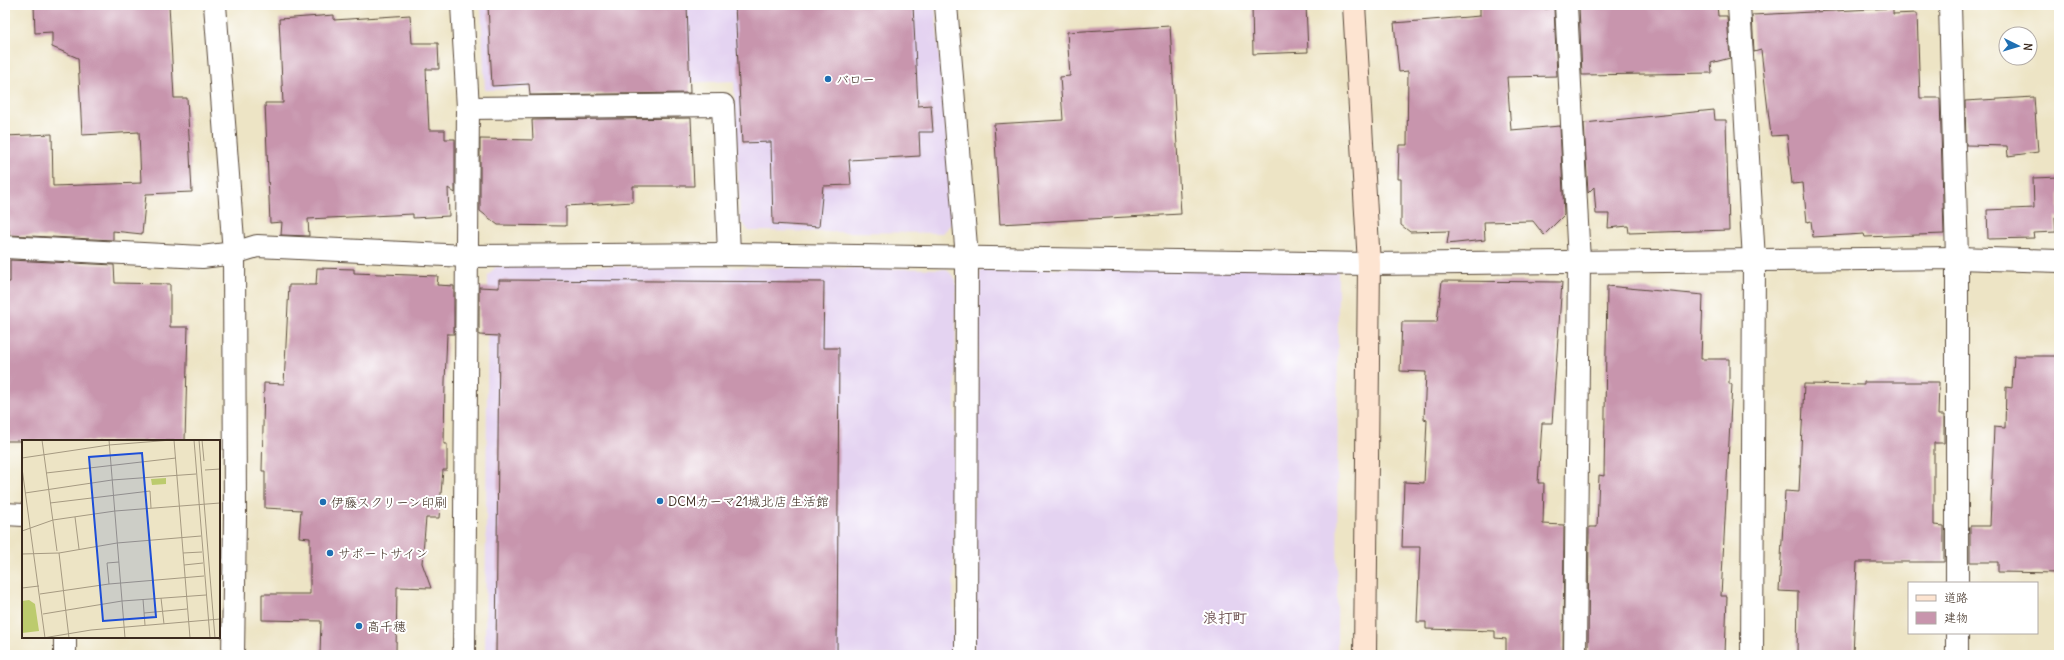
<svg xmlns="http://www.w3.org/2000/svg" width="2064" height="660" font-family="Delius,'Klee One',sans-serif">
<style>
.built{fill:#e4d3f1}
.building{fill:#c895ad}
.lines{fill:none;stroke-linecap:round;stroke-linejoin:round}
.street-casing{stroke:#564637;stroke-width:24}
.secondary-casing{stroke:#564637;stroke-width:24}
.street{stroke:#fff;stroke-width:22}
.secondary{stroke:#fde4d1;stroke-width:22}
.poi-dot{fill:#1f6fb2;stroke:#fff;stroke-width:1.5}
.labels{text-anchor:middle;dominant-baseline:central;stroke-width:4;stroke-linejoin:round;paint-order:stroke}
.poi-label{font-size:13px;fill:#3b2a1e;stroke:#fff;text-anchor:start}
.quarter-label{font-size:15px;font-weight:bold;fill:#6c4f50;stroke:#fff}
.inset-road{fill:none;stroke:#a69a82;stroke-width:1}
.view{fill:#1d4ed8;fill-opacity:0.15;stroke:#1d4ed8;stroke-width:2}
.inset-edge{fill:none;stroke:#3b2a1e;stroke-width:2}
</style>
<rect width="100%" height="100%" fill="#fff"/>
<filter id="ink" filterUnits="userSpaceOnUse"><feTurbulence type="fractalNoise" baseFrequency=".025" numOctaves="2"/><feDisplacementMap in="SourceGraphic" scale="8" xChannelSelector="R" yChannelSelector="G"/><feConvolveMatrix kernelMatrix="1 2 1 2 8 2 1 2 1" color-interpolation-filters="sRGB"/></filter>
<filter id="wash" filterUnits="userSpaceOnUse"><feTurbulence type="fractalNoise" baseFrequency=".012" numOctaves="4" result="noise"/><feDisplacementMap in="SourceGraphic" scale="16" xChannelSelector="R" yChannelSelector="G"/><feGaussianBlur stdDeviation="0.9" result="paint"/><feColorMatrix in="noise" values="0 0 0 0 0 0 0 0 0 0 0 0 0 0 0 0 0 1.4 0 .05"/><feComposite in="paint" operator="in"/></filter>
<g filter="url(#wash)">
<rect width="100%" height="100%" fill="#ede4c5"/>
<g class="built">
<path d="M 481,5 L 935,5 L 954,220 L 943,233 L 749,231 L 740,220 L 734,81 L 485,90 Z"/>
<path d="M 1338,264 L 1337,655 L 974,655 L 972,571 L 980,270 Z"/>
<path d="M 497,265 L 947,269 L 956,280 L 953,655 L 485,655 L 488,276 Z"/>
</g>
<g id="blocks">
<g class="building">
<path d="M 34,5 L 169,5 L 174,98 L 187,98 L 192,192 L 146,194 L 142,234 L 113,231 L 113,240 L 9,235 L 9,230 L 5,230 L 5,136 L 52,134 L 53,186 L 141,183 L 139,132 L 82,135 L 78,58 L 52,47 L 52,32 L 35,33 Z"/>
<path d="M 488,5 L 687,5 L 690,93 L 530,95 L 529,84 L 492,86 Z"/>
<path d="M 735,5 L 913,5 L 918,106 L 931,105 L 933,132 L 919,132 L 920,156 L 849,160 L 851,185 L 823,186 L 819,227 L 773,224 L 771,142 L 742,143 Z"/>
<path d="M 1252,5 L 1306,5 L 1308,52 L 1253,54 Z"/>
<path d="M 1480,5 L 1545,5 L 1545,9 L 1554,8 L 1557,76 L 1507,77 L 1511,130 L 1560,126 L 1564,215 L 1544,235 L 1533,221 L 1484,222 L 1485,240 L 1447,244 L 1449,231 L 1410,232 L 1401,225 L 1401,179 L 1398,179 L 1399,145 L 1407,145 L 1408,71 L 1399,72 L 1394,23 L 1480,16 Z"/>
<path d="M 1598,5 L 1717,5 L 1718,16 L 1727,16 L 1730,58 L 1711,63 L 1712,73 L 1582,75 L 1579,6 Z"/>
<path d="M 1893,8 L 1893,14 L 1917,13 L 1920,98 L 1940,98 L 1944,234 L 1865,237 L 1864,234 L 1813,237 L 1811,221 L 1807,222 L 1803,183 L 1792,184 L 1787,135 L 1771,136 L 1761,50 L 1754,52 L 1752,15 Z"/>
<path d="M 334,15 L 334,20 L 410,15 L 412,43 L 438,43 L 439,69 L 426,69 L 429,130 L 445,130 L 445,139 L 455,139 L 455,193 L 448,188 L 449,216 L 413,218 L 413,214 L 308,219 L 309,236 L 281,235 L 282,222 L 270,223 L 265,103 L 283,103 L 279,19 Z"/>
<path d="M 1170,26 L 1181,214 L 1000,224 L 994,124 L 1063,120 L 1060,77 L 1070,76 L 1067,32 Z"/>
<path d="M 2034,97 L 2038,152 L 2008,156 L 2007,146 L 1966,145 L 1965,101 Z"/>
<path d="M 1714,110 L 1715,120 L 1726,120 L 1729,230 L 1629,233 L 1628,226 L 1608,228 L 1609,214 L 1596,214 L 1594,187 L 1588,193 L 1584,123 Z"/>
<path d="M 691,118 L 694,186 L 633,186 L 633,202 L 566,206 L 566,226 L 498,225 L 480,211 L 480,139 L 533,140 L 532,120 Z"/>
<path d="M 2059,177 L 2059,217 L 2055,217 L 2056,232 L 2033,233 L 2034,238 L 1988,239 L 1987,210 L 2034,208 L 2033,178 Z"/>
<path d="M 10,260 L 114,265 L 115,283 L 170,284 L 170,327 L 188,327 L 185,441 L 5,441 L 5,282 L 10,282 Z"/>
<path d="M 317,268 L 354,269 L 354,273 L 438,276 L 437,285 L 454,286 L 454,334 L 447,334 L 445,382 L 444,444 L 447,444 L 447,470 L 443,470 L 439,518 L 426,518 L 422,563 L 431,588 L 397,587 L 396,653 L 320,655 L 321,621 L 262,620 L 262,594 L 310,594 L 310,538 L 299,537 L 301,510 L 265,508 L 265,471 L 262,471 L 264,383 L 284,384 L 289,285 L 316,285 Z"/>
<path d="M 499,280 L 824,282 L 823,348 L 839,348 L 837,655 L 496,655 L 499,336 L 479,335 L 479,287 L 499,288 Z"/>
<path d="M 1442,281 L 1562,282 L 1552,423 L 1542,423 L 1538,483 L 1544,483 L 1543,524 L 1564,525 L 1563,655 L 1506,655 L 1506,639 L 1495,638 L 1495,631 L 1426,629 L 1426,622 L 1417,622 L 1420,547 L 1402,547 L 1404,482 L 1424,483 L 1427,420 L 1424,419 L 1426,372 L 1400,371 L 1402,322 L 1437,322 Z"/>
<path d="M 1607,286 L 1703,295 L 1701,359 L 1729,359 L 1729,384 L 1732,384 L 1721,596 L 1727,596 L 1725,655 L 1588,655 L 1589,527 L 1597,527 L 1599,475 L 1604,476 Z"/>
<path d="M 2014,356 L 2059,356 L 2059,573 L 1998,572 L 1998,562 L 1970,562 L 1970,526 L 1990,526 L 1994,427 L 2005,428 L 2006,387 L 2012,388 Z"/>
<path d="M 1864,382 L 1939,382 L 1938,415 L 1944,415 L 1944,443 L 1934,443 L 1934,525 L 1944,526 L 1944,562 L 1857,562 L 1853,655 L 1797,655 L 1798,592 L 1779,591 L 1785,491 L 1799,492 L 1804,384 L 1864,385 Z"/>
</g>
</g>
</g>
<g filter="url(#ink)">
<use href="#blocks" fill-opacity="0" stroke="#564637" stroke-width="1"/>
<g class="lines">
<defs>
<g id="street">
<path d="M 215,5 L 234,253 L 235,516 L 233,655"/>
<path d="M 462,5 L 468,108 L 464,655"/>
<path d="M 946,5 L 967,258 L 966,655"/>
<path d="M 1566,5 L 1579,262 L 1575,655"/>
<path d="M 1739,5 L 1754,260 L 1752,655"/>
<path d="M 1950,5 L 1957,258 L 1957,583"/>
<path d="M 468,108 L 723,105 L 729,254"/>
<path d="M 5,247 L 202,257 L 234,253 L 257,246 L 466,256 L 729,254 L 1369,264 L 1957,258 L 2059,261"/>
<path d="M 5,514 L 23,515"/>
<path d="M 65,655 L 65,637"/>
<path d="M 1957,655 L 1957,633"/>
</g>
<path id="secondary" d="M 1354,5 L 1369,264 L 1365,655"/>
</defs>
<use href="#street" class="street-casing"/>
<use href="#secondary" class="secondary-casing"/>
<use href="#street" class="street"/>
<use href="#secondary" class="secondary"/>
</g>
</g>
<g class="poi-dot">
<circle cx="828" cy="79" r="4"/>
<circle cx="660" cy="501" r="4"/>
<circle cx="323" cy="502" r="4"/>
<circle cx="330" cy="553" r="4"/>
<circle cx="359" cy="626" r="4"/>
</g>
<g class="labels">
<g class="poi-label">
<text x="836" y="79">バロー</text>
<text x="668" y="501">DCMカーマ21城北店 生活館</text>
<text x="331" y="502">伊藤スクリーン印刷</text>
<text x="338" y="553">サポートサイン</text>
<text x="367" y="626">高千穂</text>
</g>
<g class="quarter-label">
<text x="1225" y="617">浪打町</text>
</g>
</g>
<g transform="translate(22 440)">
<rect width="198" height="198" fill="#ede4c5"/>
<path d="M 144,38 L 144,44 L 130,45 L 129,39 ZM 7,160 L 13,164 L 17,191 L 0,193 L 0,161 Z" fill="#bccb6d"/>
<path class="inset-road" d="M 20,0 L 35,111M 87,0 L 103,198M 152,0 L 168,198M 172,0 L 188,198M 177,0 L 193,198M 180,0 L 182,21M 0,18 L 87,5 L 150,0M 0,28 L 23,198M 183,30 L 198,29M 24,33 L 154,18M 3,53 L 90,40 L 174,34M 28,63 L 128,51 L 129,68M 53,77 L 57,109M 0,91 L 31,80 L 93,71 L 198,63M 37,113 L 95,103 L 179,96M 161,113 L 180,112M 0,114 L 37,113 L 47,198M 162,125 L 181,123M 87,144 L 85,123 L 97,122M 0,148 L 17,146M 18,154 L 87,144 L 182,136M 139,158 L 142,184M 121,159 L 123,185M 122,173 L 165,169M 21,174 L 100,161 L 184,155M 21,198 L 69,190 L 198,179"/>
<path class="view" d="M 120,13 L 134,177 L 81,181 L 67,17 Z"/>
<rect width="198" height="198" class="inset-edge"/>
</g>
<rect width="2064" height="660" fill="none" stroke="#fff" stroke-width="20"/>
<rect x="1908" y="582" width="130" height="52" fill="#ffffff" stroke="#b1aaa5"/>
<rect x="1916" y="595" width="20" height="6" fill="#fde4d1" stroke="#b1aaa5"/>
<text x="1944" y="602" font-size="12" fill="#3b2a1e">道路</text>
<rect x="1916" y="612" width="20" height="12" fill="#c895ad" stroke="#b1aaa5"/>
<text x="1944" y="622" font-size="12" fill="#3b2a1e">建物</text>
<g transform="translate(2018 46) rotate(95)"><circle r="19" fill="#ffffff" stroke="#b1aaa5"/>
<path d="M0-3L7 15L0 10L-7 15Z" fill="#1f6fb2"/>
<text y="-6" font-size="11" font-weight="bold" text-anchor="middle" fill="#3b2a1e">N</text>
</g>
</svg>
